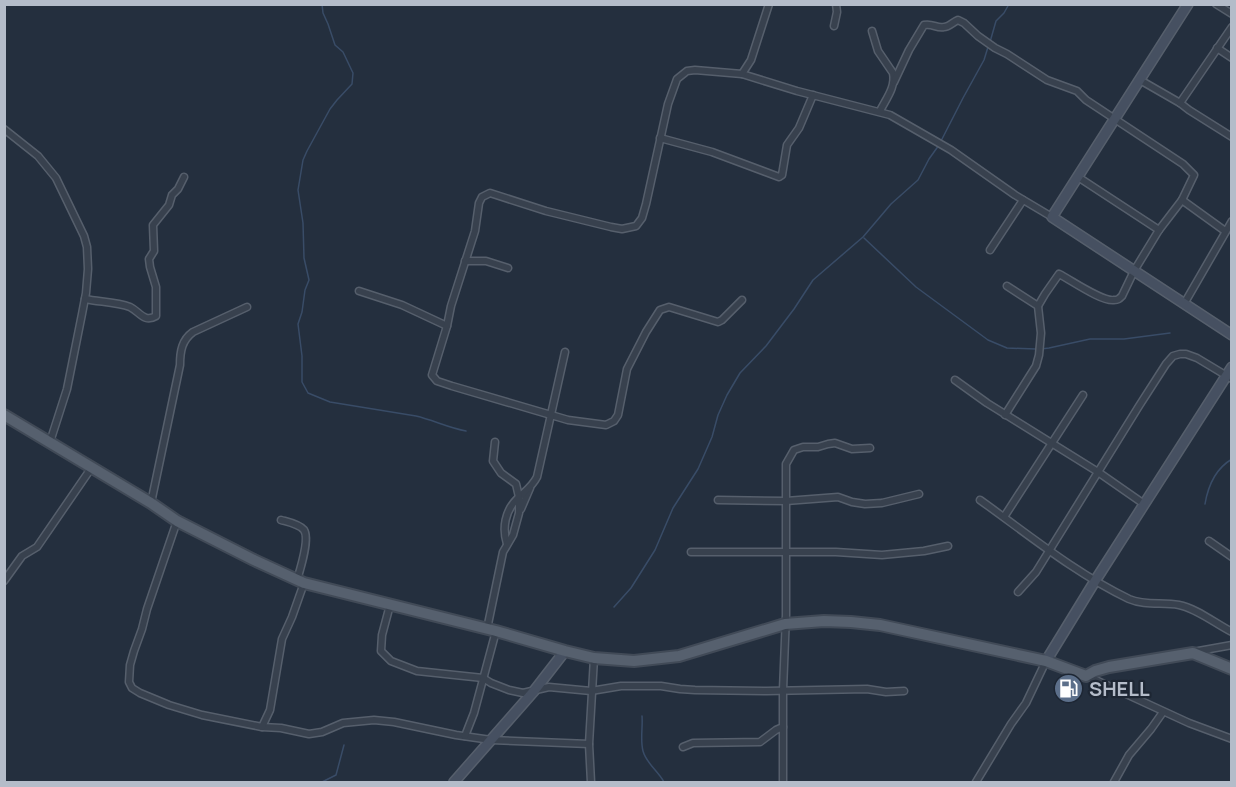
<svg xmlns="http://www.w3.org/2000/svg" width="1236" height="787" font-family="Manrope,sans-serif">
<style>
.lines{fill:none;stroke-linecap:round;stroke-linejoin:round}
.stream{stroke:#394c67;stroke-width:1.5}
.street-casing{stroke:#565f6c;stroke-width:9}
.secondary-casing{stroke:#565f6c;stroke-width:12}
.primary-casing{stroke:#414a57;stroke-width:14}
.street{stroke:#38414e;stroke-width:6}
.secondary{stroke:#465061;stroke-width:9}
.primary{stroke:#56606e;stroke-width:10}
.labels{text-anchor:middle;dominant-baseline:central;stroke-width:4.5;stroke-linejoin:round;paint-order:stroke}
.poi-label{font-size:20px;font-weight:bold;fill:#b4bcc9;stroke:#1d2633;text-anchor:start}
</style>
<rect width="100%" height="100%" fill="#242f3e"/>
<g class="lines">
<g class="stream">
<path d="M 322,4 L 323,13 L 328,24 L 335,45 L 343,52 L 353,73 L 352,84 L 337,100 L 330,109 L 307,151 L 303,160 L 298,190 L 303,223 L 304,258 L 309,280 L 305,290 L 302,312 L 298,324 L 302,356 L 302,382 L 308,393 L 330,402 L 416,416 C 433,420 449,428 466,431"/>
<path d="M 990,42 L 996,21 L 1004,13 L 1009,4"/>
<path d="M 941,141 L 963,98 L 984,60 L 988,47"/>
<path d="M 864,238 L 916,287 L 988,340 L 1007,348 L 1036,349"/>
<path d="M 1041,349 L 1049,348 L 1090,339 L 1124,339 L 1170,333"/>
<path d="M 1205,504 C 1208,486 1215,469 1232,459"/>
<path d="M 614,607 L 631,588 L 655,550 L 673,508 L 698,469 L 712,437 L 718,415 L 727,395 L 740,373 L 766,346 L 794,309 L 813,280 L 863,237 L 891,204 L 918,180 L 929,159 L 939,145"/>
<path d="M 642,716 C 643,727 640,740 643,751 C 646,763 658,771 664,782"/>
<path d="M 322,782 L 336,775 L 344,745"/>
</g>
<defs>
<g id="street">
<path d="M 1216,4 L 1232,14"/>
<path d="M 834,26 L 837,12 L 836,4"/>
<path d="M 872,31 L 878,51 L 893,73 C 896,87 886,99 880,111"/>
<path d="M 1217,48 L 1232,58"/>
<path d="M 742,74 L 797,91 L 890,115 L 951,150 L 1015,195 L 1052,217"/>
<path d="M 1140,80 L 1180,103 L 1232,27"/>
<path d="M 894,82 L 909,50 L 924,25 C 933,23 937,29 944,27 C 949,27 953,22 958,20 L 964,23 L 978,36 L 995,48 L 1007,54 L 1047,80 L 1077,91 L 1086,100 L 1183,164 L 1194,175 L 1182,200"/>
<path d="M 1180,103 L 1189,110 L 1232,137"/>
<path d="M 4,129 L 38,156 L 56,178 L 84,236 L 87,247 L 88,269 L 86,293 L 82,314 L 67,389 L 50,442"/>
<path d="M 660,138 L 712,152 L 779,177 L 782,175 L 787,145 L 799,128 L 813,95"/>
<path d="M 1078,177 L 1159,230"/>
<path d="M 990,250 L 1023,200"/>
<path d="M 465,261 L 486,261 L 508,268"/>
<path d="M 359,291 L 402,305 L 447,326"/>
<path d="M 85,299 C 99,302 116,302 130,307 C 140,312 144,323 156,316 L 156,287 L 150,267 L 149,259 L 154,251 L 153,225 L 169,205 L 172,195 L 178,189 L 184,177"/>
<path d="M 742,300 L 722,320 L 718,322 L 669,307 L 660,310 L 646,332 L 627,369 L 618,415 L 614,421 L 606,425 L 568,420 L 452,386 L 437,381 L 432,375 L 447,326 L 451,306 L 475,231 L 479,203 L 482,197 L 490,193 L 546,211 L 611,227 L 622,229 L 636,226 L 642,218 L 646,204 L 668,104 L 677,79 L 687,71 L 695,70 L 742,74 L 751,60 L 769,4"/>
<path d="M 1184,304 L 1232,221"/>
<path d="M 1038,306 L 1045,294 L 1059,274 C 1071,280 1102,302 1114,300 C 1118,300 1119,299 1122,296 L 1134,271 L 1159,230 L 1182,200 L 1225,231"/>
<path d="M 955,380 L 987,403 L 1098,472 L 1144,504"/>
<path d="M 1005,415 L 1036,366 L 1039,355 L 1041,333 L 1038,306 L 1007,286"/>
<path d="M 718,500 L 786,501 L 838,497 L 852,502 L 865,504 L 882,503 L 919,494"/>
<path d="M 980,500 C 1029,535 1075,573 1129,599 C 1145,606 1162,602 1179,605 C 1196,608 1216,624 1232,632"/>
<path d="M 151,503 L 180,365 C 180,351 182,340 193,332 L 247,307"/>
<path d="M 521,509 L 530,488"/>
<path d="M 1004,517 L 1083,395"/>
<path d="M 281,520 C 288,522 299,524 304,530 C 310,539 300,570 297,580"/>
<path d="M 177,521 L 147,609 L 142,629 L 134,651 L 130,665 L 129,682 L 132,688 L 140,693 L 169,705 L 202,715 L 262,727 L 281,728 L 309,734 L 322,732 L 343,723 L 374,720 L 394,722 L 456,735 L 491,740 L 589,744"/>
<path d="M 1209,541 L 1232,557"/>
<path d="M 507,544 C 502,528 505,511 517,499 C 525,491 532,487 537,477 L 565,352"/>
<path d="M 691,552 L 836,552 L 882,555 L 924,551 L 948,546"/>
<path d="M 4,581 L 22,556 L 37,547 L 92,467"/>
<path d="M 1018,592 L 1036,572 L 1139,406 L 1166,364 L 1173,356 L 1180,354 L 1186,354 L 1197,358 L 1232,379"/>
<path d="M 390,605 L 382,635 L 381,651 L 391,661 L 417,671 L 483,678 L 491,683 L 509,690 L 523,693 L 549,687 L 591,691 L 621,686 L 661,686 L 680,689 L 695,690 L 767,691 L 867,689 L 886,692 L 904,691"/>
<path d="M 487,629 L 503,552 L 513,535 L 519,513 L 519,497 L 516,484 L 501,473 L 493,461 L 495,442"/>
<path d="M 1193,652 L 1232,645"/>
<path d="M 1087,676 L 1189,723 L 1232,739"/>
<path d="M 262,727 L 270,710 L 282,639 L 292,617 L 304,583"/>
<path d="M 465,736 L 474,713 L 496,631"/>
<path d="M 683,747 L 693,743 L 760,742 L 776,730 L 783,727"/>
<path d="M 591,782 L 589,744 L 594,658"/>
<path d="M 783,782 L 783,690 L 786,615 L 786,464 L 794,450 L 803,447 L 818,447 L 828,444 L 835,443 L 852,449 L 870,448"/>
<path d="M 976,782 L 1011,724 L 1026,703 L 1046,661"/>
<path d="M 1114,782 L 1129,755 L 1151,729 L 1163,712"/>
</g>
<g id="secondary">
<path d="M 1188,4 L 1052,217 L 1232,335"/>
<path d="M 1046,661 L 1095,581 L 1232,367"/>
<path d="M 454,782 L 534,691 L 565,651"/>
</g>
<path id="primary" d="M 4,415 L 151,503 L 177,521 L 254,560 L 304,583 L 496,631 L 565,651 L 594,658 L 634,661 L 679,656 L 785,624 L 824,621 L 851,622 L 880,625 L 1046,661 L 1086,676 L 1095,671 L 1109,667 L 1193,653 L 1232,669"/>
</defs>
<use href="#street" class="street-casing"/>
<use href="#secondary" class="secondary-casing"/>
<use href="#primary" class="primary-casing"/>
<use href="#street" class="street"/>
<use href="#secondary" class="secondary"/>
<use href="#primary" class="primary"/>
</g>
<defs>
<symbol id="fuel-disc" viewBox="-11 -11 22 22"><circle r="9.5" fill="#5c6f8a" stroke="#1d2633"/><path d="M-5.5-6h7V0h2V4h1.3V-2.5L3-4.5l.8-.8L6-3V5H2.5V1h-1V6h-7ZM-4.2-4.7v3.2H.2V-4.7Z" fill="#fff"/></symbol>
</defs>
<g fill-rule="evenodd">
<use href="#fuel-disc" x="1052" y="672" width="33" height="33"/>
</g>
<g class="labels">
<g class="poi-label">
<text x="1089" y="688">SHELL</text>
</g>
</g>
<rect width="1236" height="787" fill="none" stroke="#b4bcc9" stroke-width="12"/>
</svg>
